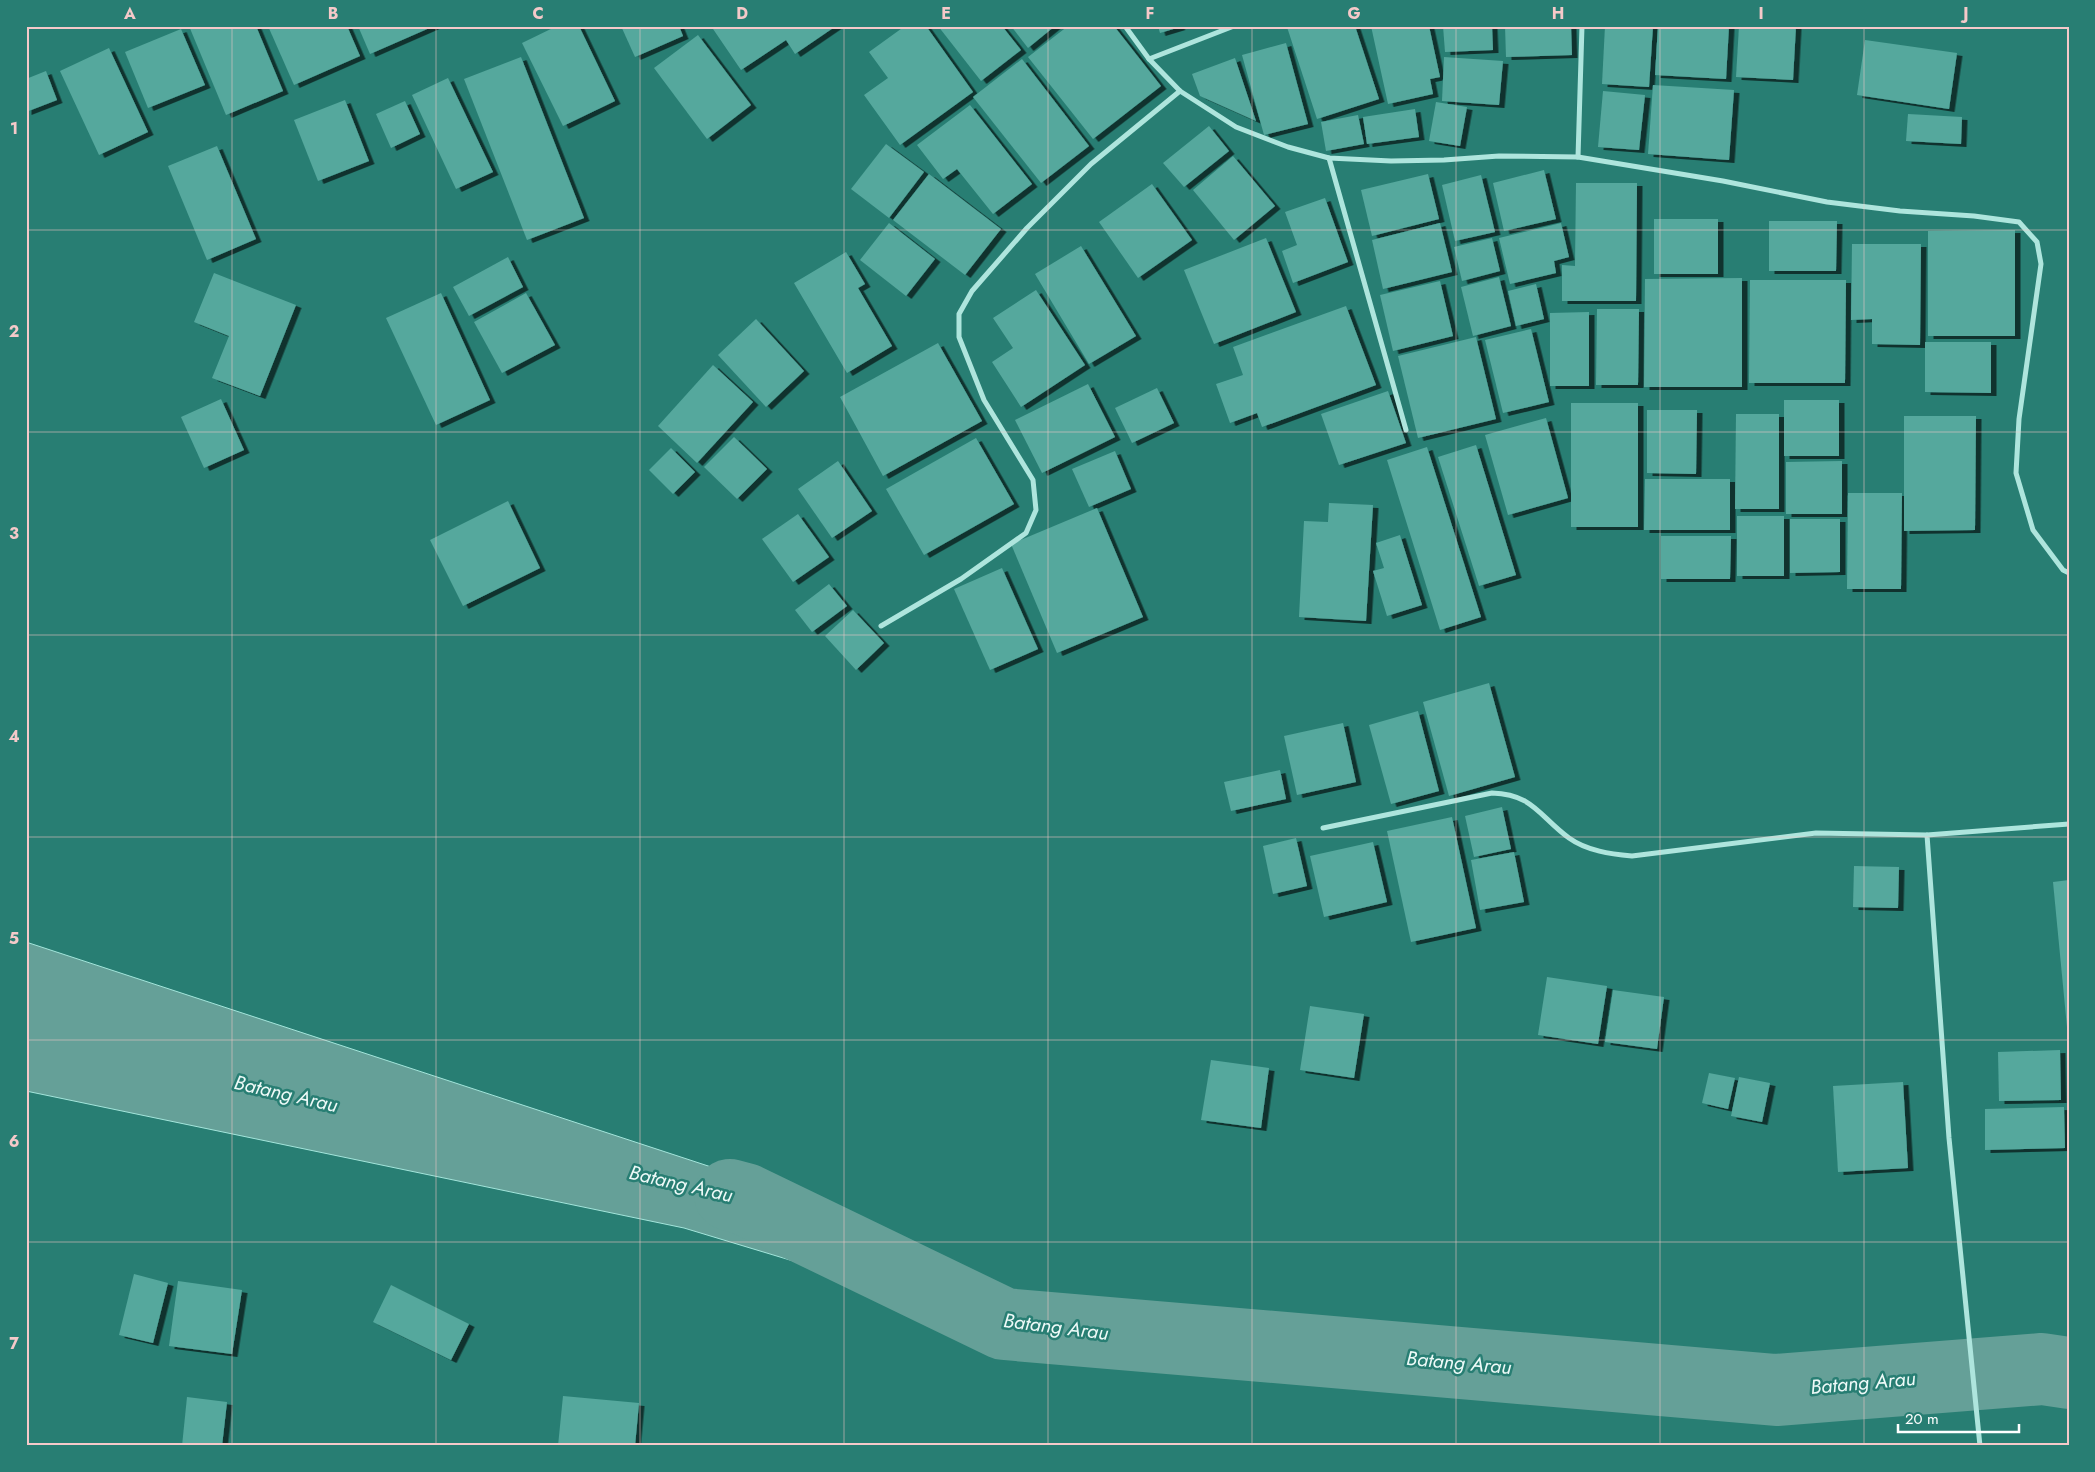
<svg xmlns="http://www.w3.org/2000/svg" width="2095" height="1472" font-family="Jost,sans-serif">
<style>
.water{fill:#65a098;stroke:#a3e5db}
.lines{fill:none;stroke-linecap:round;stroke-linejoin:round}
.river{stroke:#65a098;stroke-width:72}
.building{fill:#55a89d;filter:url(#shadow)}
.minor{stroke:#aee5dd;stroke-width:5}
.grid{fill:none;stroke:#f5c9c9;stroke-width:1;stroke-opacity:0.55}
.labels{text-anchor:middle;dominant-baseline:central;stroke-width:5;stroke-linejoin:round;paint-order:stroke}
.water-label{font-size:20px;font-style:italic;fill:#eefaf8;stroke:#287e73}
.neatline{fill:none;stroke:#f5c9c9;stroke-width:2}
.grid-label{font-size:16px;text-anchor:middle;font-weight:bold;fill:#f5c9c9}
</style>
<defs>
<filter id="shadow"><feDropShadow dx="5.5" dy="3" stdDeviation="0" flood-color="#0009"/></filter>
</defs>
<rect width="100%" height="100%" fill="#287e73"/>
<path class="water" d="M 26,942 L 830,1206 L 813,1267 L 684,1228 L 26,1091 Z"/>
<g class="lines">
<path class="river" d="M 730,1195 L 745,1199 L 1004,1324 L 1776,1390 L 2042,1369 L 2069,1373"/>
</g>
<g class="building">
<path d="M 189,26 L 256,26 L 283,91 L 226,115 Z"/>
<path d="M 268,26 L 347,26 L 360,56 L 294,85 Z"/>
<path d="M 358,26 L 434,26 L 370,54 Z"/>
<path d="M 557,26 L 579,26 L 615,101 L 563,126 L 522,43 Z"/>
<path d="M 621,26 L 679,26 L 683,36 L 635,57 Z"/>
<path d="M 711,26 L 836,26 L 795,54 L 786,40 L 741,70 Z"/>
<path d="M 905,26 L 926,26 L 973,92 L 900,145 L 864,95 L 888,78 L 869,52 Z"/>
<path d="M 938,26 L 1002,26 L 1021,50 L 981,81 Z"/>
<path d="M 1011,26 L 1055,26 L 1028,48 Z"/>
<path d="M 1068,26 L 1114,26 L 1161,86 L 1093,139 L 1028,57 Z"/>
<path d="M 1158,26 L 1179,26 L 1180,27 L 1160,33 Z"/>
<path d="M 1355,26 L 1379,99 L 1317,119 L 1287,27 Z"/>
<path d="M 1371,26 L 1429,26 L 1440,77 L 1430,79 L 1433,94 L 1388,104 Z"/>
<path d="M 1443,26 L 1492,26 L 1493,50 L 1445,52 Z"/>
<path d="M 1505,26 L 1571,26 L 1572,55 L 1506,57 Z"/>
<path d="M 1605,26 L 1653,26 L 1649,87 L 1602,84 Z"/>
<path d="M 1658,26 L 1729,26 L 1726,79 L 1655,75 Z"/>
<path d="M 1739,26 L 1796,26 L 1793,80 L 1736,77 Z"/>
<path d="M 181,29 L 205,85 L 148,108 L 125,52 Z"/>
<path d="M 698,35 L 751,105 L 707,139 L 654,68 Z"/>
<path d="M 1865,40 L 1957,53 L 1949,109 L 1857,95 Z"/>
<path d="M 1286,43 L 1308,124 L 1264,135 L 1242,55 Z"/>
<path d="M 109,48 L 148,132 L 99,155 L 60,71 Z"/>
<path d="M 521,57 L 584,218 L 527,240 L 464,79 Z"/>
<path d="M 1444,57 L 1503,61 L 1499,105 L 1442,101 Z"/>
<path d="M 1235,58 L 1256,121 L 1200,96 L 1192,74 Z"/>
<path d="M 1022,59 L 1089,146 L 1041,183 L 973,97 Z"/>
<path d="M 46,71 L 57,100 L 26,112 L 26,79 Z"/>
<path d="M 448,78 L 493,172 L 456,189 L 412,95 Z"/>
<path d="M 1653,85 L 1734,90 L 1729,160 L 1648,154 Z"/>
<path d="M 1603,91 L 1645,95 L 1639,150 L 1598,147 Z"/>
<path d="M 345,100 L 369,161 L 318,181 L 294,120 Z"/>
<path d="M 405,101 L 420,134 L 391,148 L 376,114 Z"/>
<path d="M 1436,102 L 1467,107 L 1460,146 L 1429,141 Z"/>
<path d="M 970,105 L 1032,184 L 993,214 L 957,169 L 943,179 L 917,145 Z"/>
<path d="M 1415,109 L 1419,137 L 1367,144 L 1363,117 Z"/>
<path d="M 1908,114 L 1962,117 L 1961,144 L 1906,141 Z"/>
<path d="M 1358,115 L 1364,144 L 1326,151 L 1321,122 Z"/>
<path d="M 1209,126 L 1229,151 L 1184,187 L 1163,163 Z"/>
<path d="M 886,144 L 924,172 L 889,218 L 851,189 Z"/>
<path d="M 217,146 L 256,239 L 207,260 L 168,166 Z"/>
<path d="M 1233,156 L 1275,206 L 1234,240 L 1193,190 Z"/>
<path d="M 1544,170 L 1556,219 L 1504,231 L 1493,183 Z"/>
<path d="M 929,174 L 1001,229 L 965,275 L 893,220 Z"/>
<path d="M 1428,174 L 1439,219 L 1372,236 L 1361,190 Z"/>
<path d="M 1481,175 L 1495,232 L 1455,241 L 1442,185 Z"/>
<path d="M 1576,183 L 1637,183 L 1636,301 L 1562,301 L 1562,265 L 1575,266 Z"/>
<path d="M 1152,184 L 1192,240 L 1138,278 L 1099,222 Z"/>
<path d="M 1325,198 L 1348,262 L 1293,283 L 1282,251 L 1297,245 L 1285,212 Z"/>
<rect x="1654" y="219" width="64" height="55"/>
<path d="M 1769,221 L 1837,221 L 1836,271 L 1769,271 Z"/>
<path d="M 889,223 L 935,259 L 906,296 L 860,260 Z"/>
<path d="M 1440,223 L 1452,272 L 1383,289 L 1372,240 Z"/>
<path d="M 1561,223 L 1569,257 L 1554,261 L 1556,273 L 1510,284 L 1499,238 Z"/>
<path d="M 2015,230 L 2015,336 L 1928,336 L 1928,231 Z"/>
<path d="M 1266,238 L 1296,312 L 1214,344 L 1184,270 Z"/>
<path d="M 1492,238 L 1500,271 L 1462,281 L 1454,247 Z"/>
<path d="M 1852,244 L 1921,244 L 1920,345 L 1872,344 L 1872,319 L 1851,320 Z"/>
<path d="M 1081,246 L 1136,336 L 1089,364 L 1035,274 Z"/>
<path d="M 846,252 L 865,284 L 858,288 L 892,346 L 847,373 L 794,283 Z"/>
<path d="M 508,257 L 523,287 L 469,316 L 453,287 Z"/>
<path d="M 214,273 L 296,305 L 260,396 L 212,378 L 229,336 L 194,322 Z"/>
<path d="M 1499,277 L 1511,326 L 1473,336 L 1461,287 Z"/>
<path d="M 1742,278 L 1742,387 L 1644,387 L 1645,279 Z"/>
<path d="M 1750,280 L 1846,280 L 1845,383 L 1749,383 Z"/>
<path d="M 1440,281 L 1453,336 L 1393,351 L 1380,295 Z"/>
<path d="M 1536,284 L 1544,319 L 1516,326 L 1508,291 Z"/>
<path d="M 1036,290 L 1085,365 L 1021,407 L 992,362 L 1013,348 L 993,318 Z"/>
<path d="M 441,293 L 490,400 L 436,425 L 386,318 Z"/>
<path d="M 526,293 L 555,345 L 502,373 L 474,322 Z"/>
<path d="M 1346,306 L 1376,385 L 1262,427 L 1257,413 L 1230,423 L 1216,384 L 1243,375 L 1233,347 Z"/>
<path d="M 1597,309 L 1639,309 L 1638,385 L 1596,385 Z"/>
<path d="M 1589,312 L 1589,386 L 1550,386 L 1550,313 Z"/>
<path d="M 756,319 L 804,371 L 766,407 L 718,355 Z"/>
<path d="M 1531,329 L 1549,402 L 1503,413 L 1485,340 Z"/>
<path d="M 1476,337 L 1496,419 L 1418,438 L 1398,356 Z"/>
<path d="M 1925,342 L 1991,342 L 1991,393 L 1925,392 Z"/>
<path d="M 938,343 L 982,421 L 883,476 L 840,397 Z"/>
<path d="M 713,365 L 753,402 L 697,463 L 658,426 Z"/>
<path d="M 1088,384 L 1115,437 L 1042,473 L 1015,420 Z"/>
<path d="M 1157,388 L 1174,423 L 1132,443 L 1115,408 Z"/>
<path d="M 1388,391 L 1406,443 L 1339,465 L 1321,414 Z"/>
<path d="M 221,399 L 244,450 L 204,468 L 181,417 Z"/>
<rect x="1784" y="400" width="55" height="56"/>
<rect x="1571" y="403" width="67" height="124"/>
<path d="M 1647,410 L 1697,410 L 1696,474 L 1647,473 Z"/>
<path d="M 1736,414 L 1779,414 L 1779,509 L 1735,509 Z"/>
<path d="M 1904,416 L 1976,416 L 1975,530 L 1904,531 Z"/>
<path d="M 1546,418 L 1568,498 L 1508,515 L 1485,435 Z"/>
<path d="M 734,437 L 767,469 L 737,499 L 704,467 Z"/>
<path d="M 976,438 L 1014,504 L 924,555 L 886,489 Z"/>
<path d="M 1476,445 L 1516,575 L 1479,586 L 1438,457 Z"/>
<path d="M 1427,447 L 1481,617 L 1440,630 L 1387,460 Z"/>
<path d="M 671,448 L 695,472 L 673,494 L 649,470 Z"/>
<path d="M 1115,451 L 1131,489 L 1089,507 L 1072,469 Z"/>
<path d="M 838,461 L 872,511 L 832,538 L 798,489 Z"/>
<path d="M 1842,461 L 1842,514 L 1786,514 L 1786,462 Z"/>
<path d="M 1645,479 L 1730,479 L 1730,530 L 1644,530 Z"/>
<path d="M 1848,493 L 1902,493 L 1901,589 L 1847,589 Z"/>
<path d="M 508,501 L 540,568 L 463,606 L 430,540 Z"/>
<path d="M 1329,503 L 1373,505 L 1366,621 L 1299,617 L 1304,521 L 1328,522 Z"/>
<path d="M 1097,508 L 1143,617 L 1057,653 L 1011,544 Z"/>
<path d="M 798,514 L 829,557 L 793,582 L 762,539 Z"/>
<rect x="1737" y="516" width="47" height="60"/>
<path d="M 1790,519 L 1840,519 L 1840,572 L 1790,573 Z"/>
<path d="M 1400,535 L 1422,605 L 1387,616 L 1373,571 L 1384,568 L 1376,543 Z"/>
<path d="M 1661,536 L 1731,536 L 1730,579 L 1661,579 Z"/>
<path d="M 1002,568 L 1038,649 L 990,670 L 954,589 Z"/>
<path d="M 829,584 L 847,606 L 812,632 L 795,610 Z"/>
<path d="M 853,610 L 884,643 L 856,670 L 825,636 Z"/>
<path d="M 1489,683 L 1515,777 L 1449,796 L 1423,702 Z"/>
<path d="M 1418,711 L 1439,791 L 1391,804 L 1369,725 Z"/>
<path d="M 1343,723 L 1356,782 L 1297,795 L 1284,736 Z"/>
<path d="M 1280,770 L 1286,799 L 1231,811 L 1224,782 Z"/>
<path d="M 1502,807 L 1511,849 L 1474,857 L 1465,816 Z"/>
<path d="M 1452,817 L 1476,928 L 1411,942 L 1387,831 Z"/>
<path d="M 1296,838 L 1307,886 L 1273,894 L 1263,846 Z"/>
<path d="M 1373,842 L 1387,902 L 1324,917 L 1310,856 Z"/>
<path d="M 1514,852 L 1524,902 L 1480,910 L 1471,860 Z"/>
<path d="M 1854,866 L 1899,867 L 1898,908 L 1853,907 Z"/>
<path d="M 2069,880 L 2069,1027 L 2067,1027 L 2053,882 Z"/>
<path d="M 1547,977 L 1607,986 L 1598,1044 L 1538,1035 Z"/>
<path d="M 1613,990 L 1664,997 L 1657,1049 L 1605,1042 Z"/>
<path d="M 1310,1006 L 1364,1014 L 1354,1078 L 1300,1070 Z"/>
<path d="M 2060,1050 L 2061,1100 L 1999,1101 L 1998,1052 Z"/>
<path d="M 1211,1060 L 1269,1068 L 1261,1128 L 1201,1120 Z"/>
<path d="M 1709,1073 L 1735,1078 L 1728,1109 L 1702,1103 Z"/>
<path d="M 1739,1077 L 1770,1083 L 1762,1122 L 1731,1116 Z"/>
<path d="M 1903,1082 L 1908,1168 L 1838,1172 L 1833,1086 Z"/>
<path d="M 2064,1107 L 2065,1148 L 1985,1150 L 1985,1109 Z"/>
<path d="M 134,1274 L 168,1283 L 153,1343 L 119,1335 Z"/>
<path d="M 178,1281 L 242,1290 L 232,1354 L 169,1346 Z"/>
<path d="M 391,1285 L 469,1324 L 451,1360 L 373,1322 Z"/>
<path d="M 563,1396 L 639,1403 L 635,1446 L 558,1446 Z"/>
<path d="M 187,1397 L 227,1402 L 222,1446 L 182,1446 Z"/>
</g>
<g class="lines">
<g class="minor">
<path d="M 1125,26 L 1149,59 L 1180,91 L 1236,127 L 1288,147 L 1329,158 L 1391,161 L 1444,160 L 1499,156 L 1578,157 L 1723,181 L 1827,202 L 1900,211 L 1974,216 L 2019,222 L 2037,242 L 2041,264 L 2019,419 L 2016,473 L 2033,530 L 2063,570 L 2069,573"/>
<path d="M 1149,59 L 1234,26"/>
<path d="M 1578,157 L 1582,26"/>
<path d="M 1329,158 L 1406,430"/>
<path d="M 881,626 L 961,579 L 1026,533 L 1036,510 L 1033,480 L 984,400 L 959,337 L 959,314 L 972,291 L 1027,228 L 1091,164 L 1180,91"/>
<path d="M 1323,828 L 1492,793 C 1533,794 1540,817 1569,838 C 1587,851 1611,854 1632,856 L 1816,833 L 1927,835"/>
<path d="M 1980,1446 L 1949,1138 L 1927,835 L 2069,824"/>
</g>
</g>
<path class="grid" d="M 232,26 L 232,1446M 436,26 L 436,1446M 640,26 L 640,1446M 844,26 L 844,1446M 1048,26 L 1048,1446M 1252,26 L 1252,1446M 1456,26 L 1456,1446M 1660,26 L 1660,1446M 1864,26 L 1864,1446M 26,230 L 2069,230M 26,432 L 2069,432M 26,635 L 2069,635M 26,837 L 2069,837M 26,1040 L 2069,1040M 26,1242 L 2069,1242"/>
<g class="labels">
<g class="water-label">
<text transform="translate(286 1094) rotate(13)">Batang Arau</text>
<text transform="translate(681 1184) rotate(13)">Batang Arau</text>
<text transform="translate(1056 1327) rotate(7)">Batang Arau</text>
<text transform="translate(1459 1363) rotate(5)">Batang Arau</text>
<text transform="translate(1863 1383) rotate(-5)">Batang Arau</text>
</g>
</g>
<rect width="2095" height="1472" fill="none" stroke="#287e73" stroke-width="55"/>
<path d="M1898 1424v8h121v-8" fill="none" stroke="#ffffff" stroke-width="2.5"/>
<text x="1905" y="1424" font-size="15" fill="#ffffff" stroke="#287e73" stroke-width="4" paint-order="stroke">20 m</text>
<rect x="28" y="28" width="2040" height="1416" class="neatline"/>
<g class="grid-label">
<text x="130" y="19">A</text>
<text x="333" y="19">B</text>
<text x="538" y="19">C</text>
<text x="742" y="19">D</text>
<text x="946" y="19">E</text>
<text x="1150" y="19">F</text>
<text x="1354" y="19">G</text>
<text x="1558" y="19">H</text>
<text x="1761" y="19">I</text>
<text x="1966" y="19">J</text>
<text x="14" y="134">1</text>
<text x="14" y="337">2</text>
<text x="14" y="539">3</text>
<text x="14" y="742">4</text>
<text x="14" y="944">5</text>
<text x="14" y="1147">6</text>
<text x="14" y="1349">7</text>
</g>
</svg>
